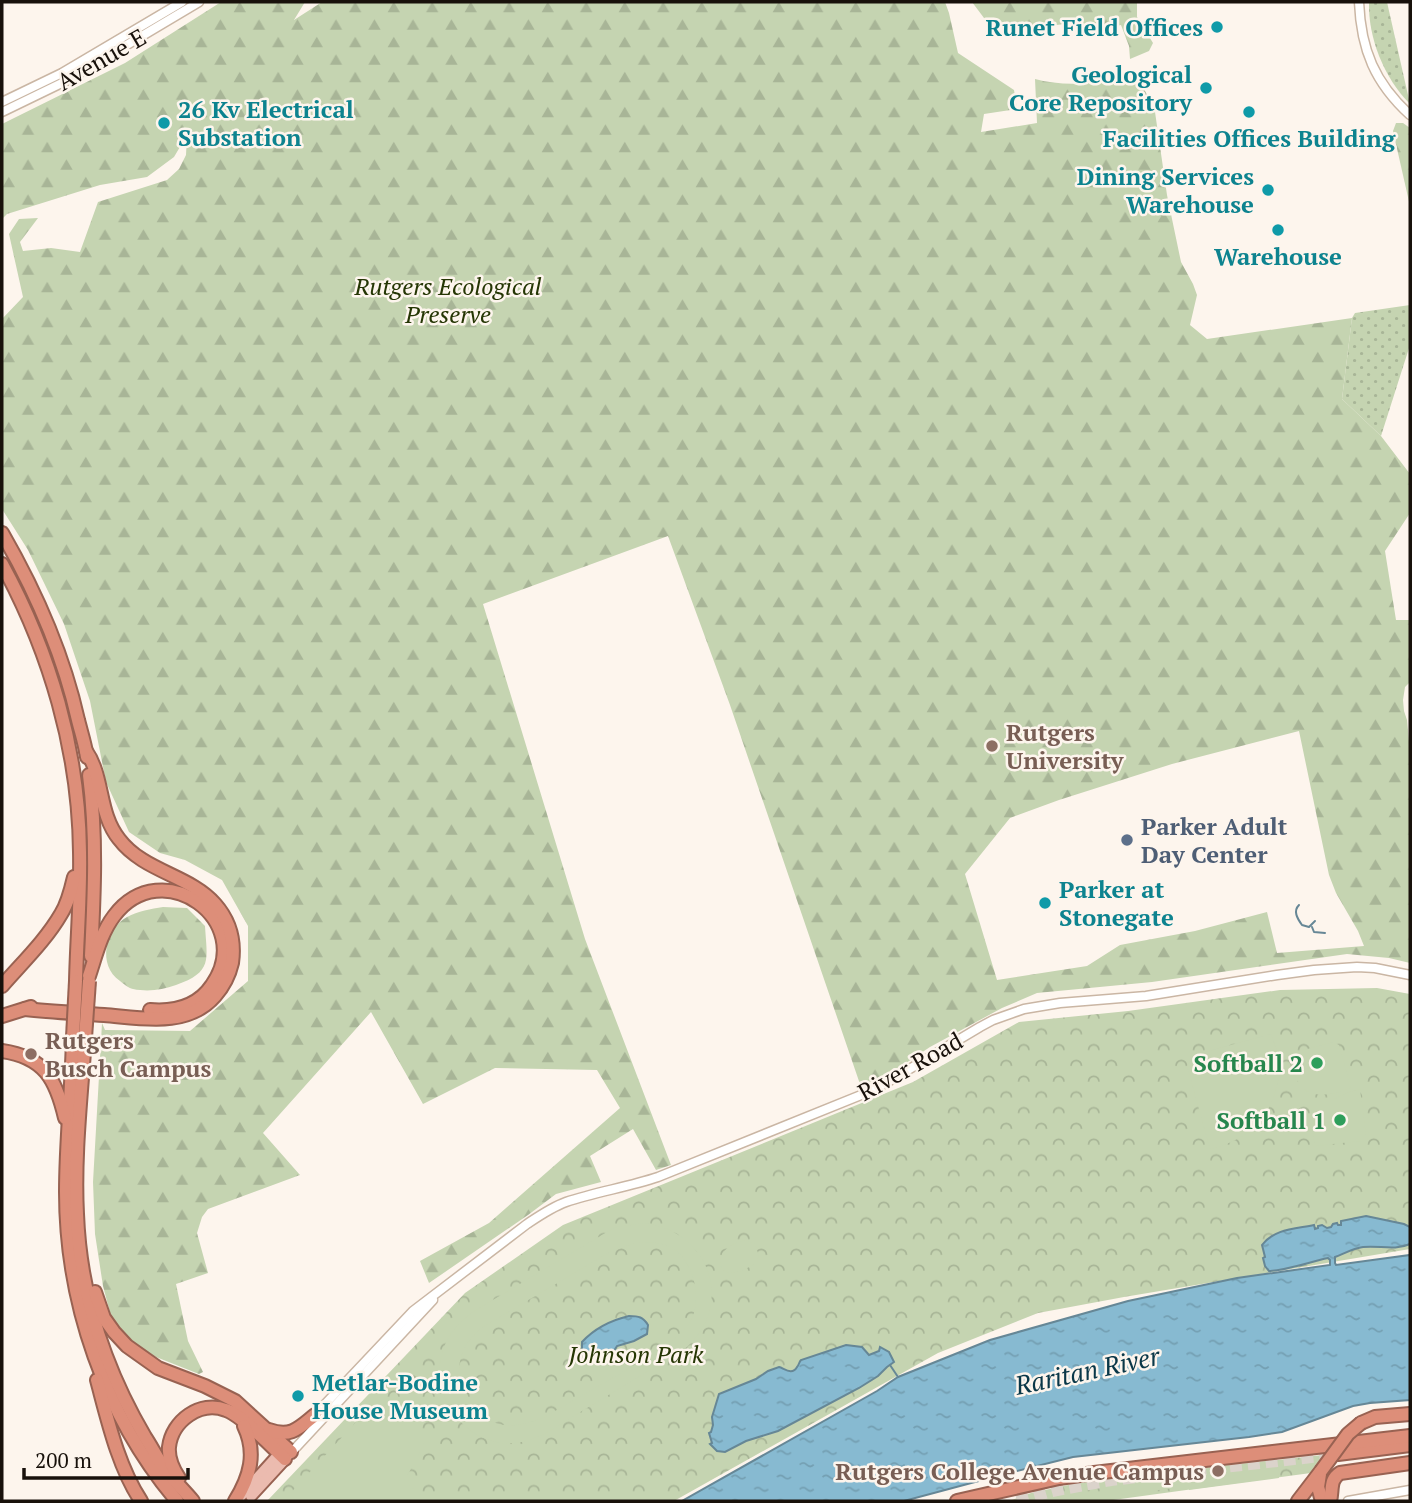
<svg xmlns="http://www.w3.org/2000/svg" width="1412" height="1503" font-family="'PT Serif',serif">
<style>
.grass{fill:url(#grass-dots)}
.forest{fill:url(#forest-firs);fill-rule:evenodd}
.park{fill:url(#park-crowns)}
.pitch{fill:#c5d4b1;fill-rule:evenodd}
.water{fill:url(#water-ripples);stroke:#668796;stroke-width:2}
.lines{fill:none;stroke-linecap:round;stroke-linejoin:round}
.stream{stroke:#668796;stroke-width:2}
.highway-tunnel{stroke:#dbd3cb;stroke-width:12;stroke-dasharray:12 6;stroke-linecap:butt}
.minor-casing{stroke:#cab6a4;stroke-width:11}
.major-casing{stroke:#986252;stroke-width:14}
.highway-casing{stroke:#986252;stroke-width:16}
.minor{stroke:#fff;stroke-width:8}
.major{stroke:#ebbbaf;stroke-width:10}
.highway{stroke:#dd8e79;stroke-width:12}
.highway-bridge-casing{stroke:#986252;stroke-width:16;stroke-linecap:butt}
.highway-bridge{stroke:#dd8e79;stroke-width:12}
.culture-dot{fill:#0f9aa8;stroke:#fdf5ed;stroke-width:2.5}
.education-dot{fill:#8d6e63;stroke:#fdf5ed;stroke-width:2.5}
.service-dot{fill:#5c6f8a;stroke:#fdf5ed;stroke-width:2.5}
.leisure-dot{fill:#2e9e5b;stroke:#fdf5ed;stroke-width:2.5}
.labels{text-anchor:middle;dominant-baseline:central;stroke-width:5;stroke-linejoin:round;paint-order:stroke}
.culture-label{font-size:24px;font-weight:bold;fill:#0d838f;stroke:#fdf5ed;text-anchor:end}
.street-label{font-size:24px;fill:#18110b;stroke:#fdf5ed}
.park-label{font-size:24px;font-style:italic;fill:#253604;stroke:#fdf5ed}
.education-label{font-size:24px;font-weight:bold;fill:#785e54;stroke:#fdf5ed;text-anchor:start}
.service-label{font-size:24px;font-weight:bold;fill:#4e5e75;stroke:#fdf5ed;text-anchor:start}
.leisure-label{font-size:24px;font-weight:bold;fill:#27864d;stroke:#fdf5ed;text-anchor:end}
.water-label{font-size:26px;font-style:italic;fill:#093748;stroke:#fdf5ed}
</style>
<defs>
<pattern id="grass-dots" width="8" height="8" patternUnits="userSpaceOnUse" patternTransform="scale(1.75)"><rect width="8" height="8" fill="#c5d4b1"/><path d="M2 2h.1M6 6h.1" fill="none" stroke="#a8b597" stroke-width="1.8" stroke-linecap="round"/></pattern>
<pattern id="forest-firs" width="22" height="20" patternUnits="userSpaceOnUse" patternTransform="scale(1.75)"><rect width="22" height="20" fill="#c5d4b1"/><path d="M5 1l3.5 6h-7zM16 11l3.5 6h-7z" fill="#a8b597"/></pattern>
<pattern id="park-crowns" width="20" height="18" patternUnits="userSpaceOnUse" patternTransform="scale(1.75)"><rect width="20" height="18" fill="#c5d4b1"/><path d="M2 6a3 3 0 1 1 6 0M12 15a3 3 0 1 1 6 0" fill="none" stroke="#a8b597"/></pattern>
<pattern id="water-ripples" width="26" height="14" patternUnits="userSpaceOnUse" patternTransform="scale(1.75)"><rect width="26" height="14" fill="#87bad1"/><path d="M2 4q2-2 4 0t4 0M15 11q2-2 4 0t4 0" fill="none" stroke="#749fb2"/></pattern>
</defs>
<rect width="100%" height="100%" fill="#fdf5ed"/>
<g class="grass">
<path d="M 1369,2 L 1387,2 L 1410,104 C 1384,78 1368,38 1369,2 Z"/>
<path d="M 1410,305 L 1410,345 L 1381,436 L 1342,399 L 1352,318 L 1355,313 Z"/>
</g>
<g class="forest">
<path d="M 221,2 L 305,2 L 294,20 L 322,2 L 945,2 L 949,13 L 958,53 L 1014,90 L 1017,109 L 984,114 L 981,132 L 1037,123 L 1035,79 C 1068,88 1101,82 1135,77 L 1139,78 L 1155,112 L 1167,195 L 1181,262 L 1193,284 L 1197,295 L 1190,325 L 1207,339 L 1352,318 L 1342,399 L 1381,436 L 1410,474 L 1410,513 L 1385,551 L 1396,620 L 1410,620 L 1410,682 L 1405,687 L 1403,700 L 1404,711 L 1407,720 L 1410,753 L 1410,963 L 1389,958 L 1347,954 L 1152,982 L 1037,993 L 1002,1008 L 930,1047 L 897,1069 L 861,1087 L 730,705 L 668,536 L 483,604 L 585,939 L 671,1165 L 656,1170 L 633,1129 L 590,1156 L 601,1182 L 556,1194 L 528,1215 L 429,1283 L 420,1261 L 489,1223 L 620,1108 L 597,1070 L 495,1068 L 423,1104 L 371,1012 L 263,1133 L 300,1175 L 208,1209 L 202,1217 L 197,1233 L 208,1273 L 176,1284 L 188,1341 L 203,1372 L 199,1374 L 156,1357 L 138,1346 L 113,1324 L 103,1286 L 95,1234 L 93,1182 L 102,1023 L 105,1030 L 190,1031 L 248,981 L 248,926 L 222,880 L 185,860 L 160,853 L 129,832 L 106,782 L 90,701 L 64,624 L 28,550 L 2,509 L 2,319 L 23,297 L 9,234 L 19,219 L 38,218 L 20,242 L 23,251 L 51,248 L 80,252 L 98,202 L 167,180 L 179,169 L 186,155 L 187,135 L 174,157 L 147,177 L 100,185 L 7,214 L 2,219 L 2,124 L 125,63 ZM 1299,731 L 1329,875 L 1336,893 L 1358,931 L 1364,946 L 1277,953 L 1267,912 L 1195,931 L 1120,945 L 1087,966 L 997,980 L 965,874 L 1010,818 L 1059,800 L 1172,764 Z"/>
<path d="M 972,2 L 1137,2 L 1137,17 L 1153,43 L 1149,51 L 1130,59 L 1129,46 L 1121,25 L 1097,30 L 1074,23 L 1030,28 L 987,22 Z"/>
<path d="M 1396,123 L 1403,123 L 1410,128 L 1410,206 L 1393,131 Z"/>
<path d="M 163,907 L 187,908 L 205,926 C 207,960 213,972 176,985 C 162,990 148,992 133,989 C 128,988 124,984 120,981 C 97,965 105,929 127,917 C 138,911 151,909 163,907 Z"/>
</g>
<g class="park">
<path d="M 1377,988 L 1410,994 L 1410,1249 L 1124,1297 L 1038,1313 L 938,1353 L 674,1501 L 267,1501 L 465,1293 L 563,1225 L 913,1082 L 1019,1022 L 1128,1011 L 1280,990 Z"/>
<path d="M 1323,1455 L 1311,1473 L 1106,1501 L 1009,1501 L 1031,1493 L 1087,1481 Z"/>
</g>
<g class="pitch">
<path d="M 1271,1034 C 1274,1044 1280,1056 1281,1066 C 1281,1073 1278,1082 1276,1088 C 1268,1123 1243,1141 1210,1149 L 1187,1066 L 1194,1055 Z"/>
<path d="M 1333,1042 L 1339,1045 L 1351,1088 C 1312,1102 1296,1095 1289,1054 Z"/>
<path d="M 1360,1089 L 1366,1136 L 1360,1141 L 1315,1146 C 1307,1113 1331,1096 1360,1089 Z"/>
<path d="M 645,1223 C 709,1232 735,1302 687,1347 C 654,1368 620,1388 587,1408 C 567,1420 539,1441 515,1443 C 467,1448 427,1395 443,1350 C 449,1332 461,1320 476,1310 L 607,1232 L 617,1227 ZM 650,1242 C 657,1243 665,1244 671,1247 C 693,1260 702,1296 692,1318 C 685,1331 673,1340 661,1350 L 541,1419 C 529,1422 516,1427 504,1425 C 470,1420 449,1380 464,1349 C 468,1341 474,1335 481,1328 L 610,1252 L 635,1243 Z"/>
<path d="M 746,1240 L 755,1244 L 759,1256 C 756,1264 752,1266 743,1270 C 714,1283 710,1246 746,1240 Z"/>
<path d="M 379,1397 L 424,1444 L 404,1482 L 429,1501 L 283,1501 Z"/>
<path d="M 1277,1460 L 1279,1478 L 1189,1490 L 1188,1470 Z"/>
<path d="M 1172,1476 L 1174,1488 L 1122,1495 L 1120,1481 Z"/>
</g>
<g class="water">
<path d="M 1366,1216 L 1404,1224 L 1410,1227 L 1410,1244 C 1394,1251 1379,1245 1363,1247 C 1354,1248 1343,1254 1335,1257 L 1335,1263 L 1336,1265 L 1410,1255 L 1410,1400 L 1370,1403 L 1353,1406 L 1282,1432 L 1249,1437 L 1073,1457 L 1005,1474 L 904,1501 L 682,1501 L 877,1391 L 898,1377 L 990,1340 L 1128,1301 L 1237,1278 L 1330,1265 L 1330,1260 L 1328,1258 C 1309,1262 1288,1270 1269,1271 L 1265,1266 L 1263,1258 L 1265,1257 L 1262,1245 C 1274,1229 1295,1229 1314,1225 L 1315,1229 L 1318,1228 L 1318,1226 L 1322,1225 L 1327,1228 L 1331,1227 L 1333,1224 L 1337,1223 L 1338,1225 L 1341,1225 L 1341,1221 Z"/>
<path d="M 629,1316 C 639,1316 643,1317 648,1325 L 647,1334 L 634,1341 L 617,1346 L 612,1354 L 600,1363 L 590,1361 L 582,1353 L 582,1342 C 594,1329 612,1320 629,1316 Z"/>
<path d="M 846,1345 L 862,1347 L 869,1355 L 879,1351 L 880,1347 L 889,1352 L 894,1362 L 887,1367 L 878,1376 L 859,1388 L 778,1431 L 746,1441 L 725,1452 L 717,1451 L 710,1444 L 712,1443 L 709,1433 L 711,1432 L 713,1425 L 712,1417 L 719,1394 L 756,1379 L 768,1371 L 779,1367 C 784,1368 792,1376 797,1367 C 799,1365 799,1362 801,1360 Z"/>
</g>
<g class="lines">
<g class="stream">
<path d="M 1299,905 C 1293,911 1297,918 1302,925 L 1309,927 L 1315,921"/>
<path d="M 1312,927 L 1314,932 L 1325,933"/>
<path d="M 890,1365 L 898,1377"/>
</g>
<path class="highway-tunnel" d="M 1017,1501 L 1052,1491 L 1111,1480 L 1338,1454"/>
<defs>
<g id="minor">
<path d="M 1359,2 C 1361,50 1375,83 1410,115"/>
<path d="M 2,102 L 62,73 L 182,2"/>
<path d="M 2,112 L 68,80 L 199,2"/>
<path d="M 311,1419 L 413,1311 L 527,1224 C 539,1216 552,1207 566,1202 C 596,1192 628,1187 658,1177 L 871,1091 L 886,1083 L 980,1027 L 993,1020 L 1024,1009 L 1060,1003 L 1146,996 L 1277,975 L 1314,970 L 1357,967 L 1375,968 L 1410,975"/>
<path d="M 289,1455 L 433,1300"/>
<path d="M 1348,1501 L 1410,1490"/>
</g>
<g id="major">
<path d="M 241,1496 L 279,1454"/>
<path d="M 251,1496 L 285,1459"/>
</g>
<g id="highway">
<path d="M 2,533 C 36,592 63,653 78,720 C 81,732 85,744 87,757"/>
<path d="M 2,564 C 50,652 79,751 80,852 C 81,895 77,938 76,981"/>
<path d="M 89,775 C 97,836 94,895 91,956"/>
<path d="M 89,976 C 96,955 101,933 114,916 C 162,852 257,921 212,985 C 198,1006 174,1012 150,1010"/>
<path d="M 2,986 C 22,963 46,940 61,914 C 68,903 71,890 74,877"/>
<path d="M 25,1009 C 51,1012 78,1013 104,1015 C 142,1018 187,1028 215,996 C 223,987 229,976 232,963 C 235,942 230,921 215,904 C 190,875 144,872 119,839 C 98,813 104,777 86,751"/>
<path d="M 2,1016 L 31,1007"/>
<path d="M 73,1037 C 72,1089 66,1140 66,1192 C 66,1303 105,1416 177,1501"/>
<path d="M 85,1038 C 81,1097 74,1156 77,1214 C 80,1294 105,1369 145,1437 C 151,1446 156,1456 162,1465 C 171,1478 183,1489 193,1501"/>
<path d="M 2,1051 C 44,1057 56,1079 65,1118"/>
<path d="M 95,1292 L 104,1318 L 114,1332 L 127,1346 L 158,1368 L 205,1386 L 235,1401 L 291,1452"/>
<path d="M 97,1380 C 108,1421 118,1466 141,1501"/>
<path d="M 1361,1423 L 1375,1417 L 1410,1414"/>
<path d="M 269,1430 C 291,1438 299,1428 315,1415"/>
<path d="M 1338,1454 L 1410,1445"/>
<path d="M 1320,1474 L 1318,1487 L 1322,1501"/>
<path d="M 179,1478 C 173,1469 168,1458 169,1447 C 172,1421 200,1400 226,1410 C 243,1416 271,1446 285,1459"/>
<path d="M 235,1501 C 250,1477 257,1453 244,1426"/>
<path d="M 957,1501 L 1059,1478 L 1094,1473 L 1410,1436"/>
<path d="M 1298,1501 L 1321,1471"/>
<path d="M 1330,1501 C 1333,1490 1329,1480 1340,1473 L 1410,1463"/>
</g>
</defs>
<use href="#minor" class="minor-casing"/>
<use href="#major" class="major-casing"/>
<use href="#highway" class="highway-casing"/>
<use href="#minor" class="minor"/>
<use href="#major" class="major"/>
<use href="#highway" class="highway"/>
<defs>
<g id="highway-bridge">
<path d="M 73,1037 L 76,981"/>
<path d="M 85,1038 L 89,981"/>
<path d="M 1321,1471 L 1348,1434 L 1361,1423"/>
</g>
</defs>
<use href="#highway-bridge" class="highway-bridge-casing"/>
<use href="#highway-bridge" class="highway-bridge"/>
</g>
<g class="culture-dot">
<circle cx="1217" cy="27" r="7"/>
<circle cx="1206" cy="88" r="7"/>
<circle cx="1249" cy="112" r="7"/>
<circle cx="164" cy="123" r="7"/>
<circle cx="1268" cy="190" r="7"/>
<circle cx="1278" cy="230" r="7"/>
<circle cx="1045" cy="903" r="7"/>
<circle cx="298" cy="1396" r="7"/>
</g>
<g class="education-dot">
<circle cx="992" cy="746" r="7"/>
<circle cx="31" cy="1054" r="7"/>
<circle cx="1218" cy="1471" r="7"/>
</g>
<circle class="service-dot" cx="1127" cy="840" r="7"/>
<g class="leisure-dot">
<circle cx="1317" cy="1063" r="7"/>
<circle cx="1340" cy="1120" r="7"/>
</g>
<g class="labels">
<g class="culture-label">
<text x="1203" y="27">Runet Field Offices</text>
<text x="1192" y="74">Geological<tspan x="1192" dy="28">Core Repository</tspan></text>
<text x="178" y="109" text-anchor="start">26 Kv Electrical<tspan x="178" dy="28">Substation</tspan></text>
<text x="1249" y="138" text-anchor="middle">Facilities Offices Building</text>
<text x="1254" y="176">Dining Services<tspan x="1254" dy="28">Warehouse</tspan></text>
<text x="1278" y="256" text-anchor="middle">Warehouse</text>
<text x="1059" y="889" text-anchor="start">Parker at<tspan x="1059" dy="28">Stonegate</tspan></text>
<text x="312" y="1382" text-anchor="start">Metlar-Bodine<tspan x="312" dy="28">House Museum</tspan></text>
</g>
<g class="street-label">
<text transform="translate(101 59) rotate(-30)">Avenue E</text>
<text transform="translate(910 1066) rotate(-29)">River Road</text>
</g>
<g class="park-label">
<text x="448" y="286">Rutgers Ecological<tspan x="448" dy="28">Preserve</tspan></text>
<text x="636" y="1354">Johnson Park</text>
</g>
<g class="education-label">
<text x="1006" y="732">Rutgers<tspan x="1006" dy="28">University</tspan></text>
<text x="45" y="1040">Rutgers<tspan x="45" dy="28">Busch Campus</tspan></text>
<text x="1204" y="1471" text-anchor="end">Rutgers College Avenue Campus</text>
</g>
<g class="service-label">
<text x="1141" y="826">Parker Adult<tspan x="1141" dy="28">Day Center</tspan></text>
</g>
<g class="leisure-label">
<text x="1303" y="1063">Softball 2</text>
<text x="1326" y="1120">Softball 1</text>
</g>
<g class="water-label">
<text transform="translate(1087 1370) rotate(-12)">Raritan River</text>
</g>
</g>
<rect width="1412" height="1503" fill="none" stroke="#18110b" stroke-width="7"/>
<path d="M24 1468v10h164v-10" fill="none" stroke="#18110b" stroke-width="3.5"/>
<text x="35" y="1468" font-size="21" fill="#18110b" stroke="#fdf5ed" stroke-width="5" paint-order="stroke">200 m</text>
</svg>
